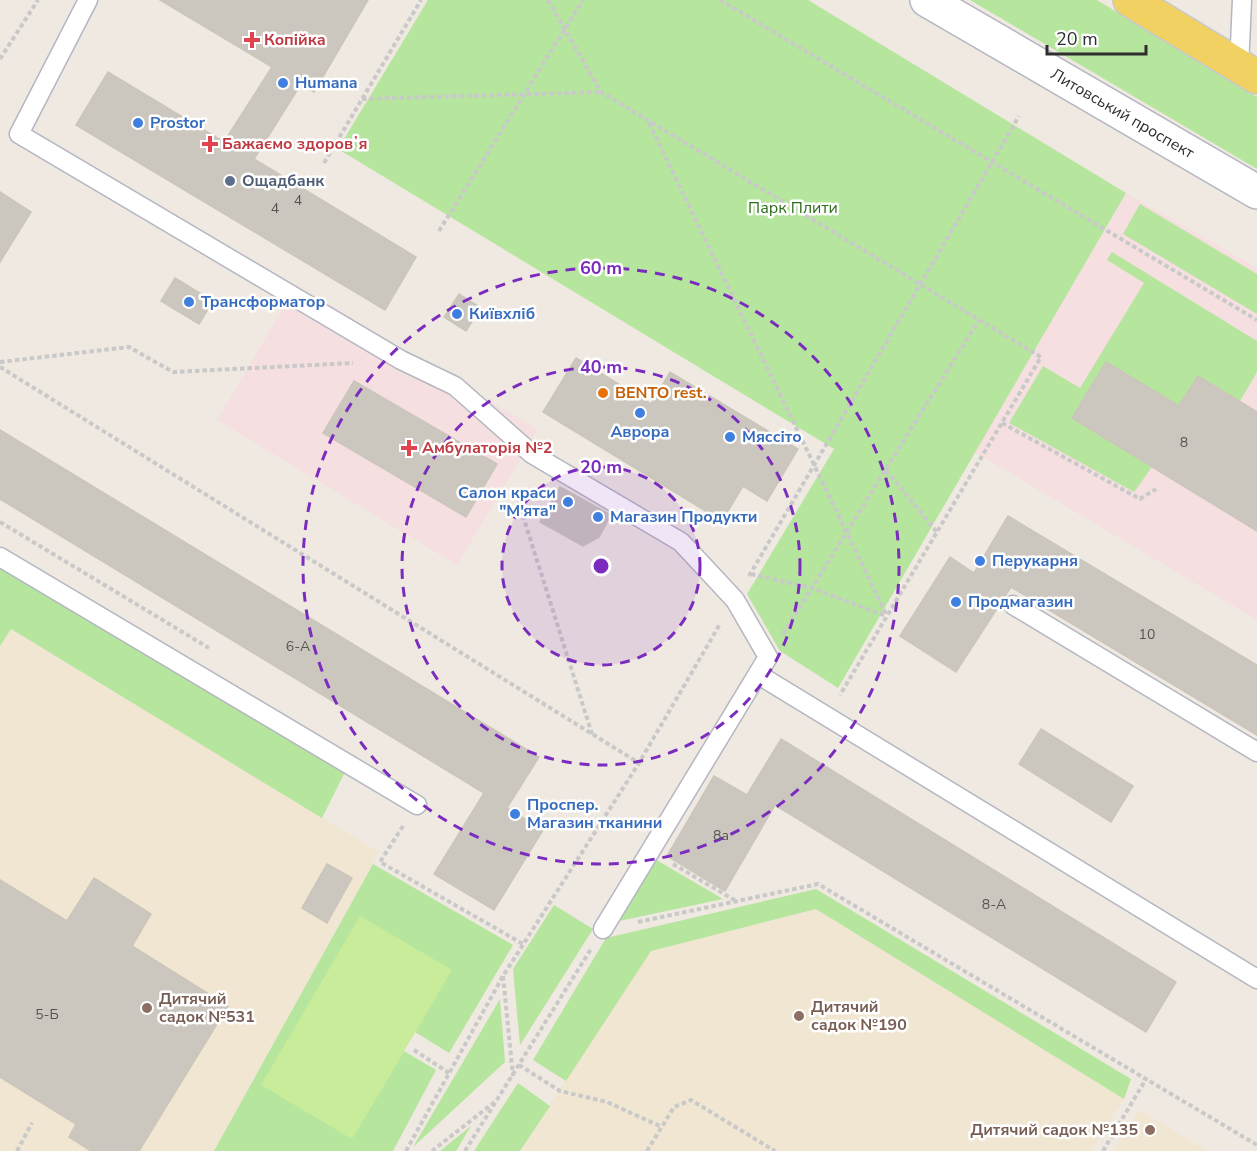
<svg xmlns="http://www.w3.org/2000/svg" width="1257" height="1151" font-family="'Nunito Sans',sans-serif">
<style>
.education{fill:#f0e6d1}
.medical{fill:#f5dfe0}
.green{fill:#b6e59e}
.pitch{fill:#c9ec9a}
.building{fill:#cbc7bf;stroke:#cbc5ba;stroke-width:1.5}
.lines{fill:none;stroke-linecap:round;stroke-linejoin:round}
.service-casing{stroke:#b4b7c1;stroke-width:21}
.minor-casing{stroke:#b4b7c1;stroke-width:36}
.primary-casing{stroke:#c9c9c9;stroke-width:36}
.path{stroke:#c9c9c9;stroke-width:4;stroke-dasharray:4.5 3;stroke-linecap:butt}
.service{stroke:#fff;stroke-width:18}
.minor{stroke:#fff;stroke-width:33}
.primary{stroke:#f2d163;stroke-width:33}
.ring{fill:none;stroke:#7b2cbf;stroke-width:3;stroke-dasharray:10 8}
.health-dot{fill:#e0444e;stroke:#fff;stroke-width:2}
.shop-dot{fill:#3f7fe0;stroke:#fff;stroke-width:2}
.service-dot{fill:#5c6f8a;stroke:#fff;stroke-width:2}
.food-dot{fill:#e8710a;stroke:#fff;stroke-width:2}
.education-dot{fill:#8d6e63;stroke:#fff;stroke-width:2}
.labels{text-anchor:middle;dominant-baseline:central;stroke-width:5;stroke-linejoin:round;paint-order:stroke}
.number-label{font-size:14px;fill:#555452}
.health-label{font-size:16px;font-weight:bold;fill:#be3a42;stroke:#fff;text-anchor:start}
.shop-label{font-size:16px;font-weight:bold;fill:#366cbe;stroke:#fff;text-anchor:start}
.street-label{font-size:16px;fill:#2e2e2e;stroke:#fff}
.service-label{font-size:16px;font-weight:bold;fill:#4e5e75;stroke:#fff;text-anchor:start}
.park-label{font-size:16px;fill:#2c6e1b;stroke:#fff}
.food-label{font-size:16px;font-weight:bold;fill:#c56008;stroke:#fff;text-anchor:start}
.education-label{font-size:16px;font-weight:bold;fill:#785e54;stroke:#fff;text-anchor:start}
.centre{fill:#7b2cbf;stroke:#fff;stroke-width:3}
.ring-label{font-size:18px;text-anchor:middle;font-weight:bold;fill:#7b2cbf;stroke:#fff;stroke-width:5;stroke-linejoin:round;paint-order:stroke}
</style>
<rect width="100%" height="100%" fill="#efe9e1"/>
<g class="education">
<path d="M 10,629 L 379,852 L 214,1151 L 0,1151 L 0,646 Z"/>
<path d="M 816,909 L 1124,1099 L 1091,1151 L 520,1151 L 650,951 Z"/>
<path d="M 1139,1110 L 1208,1151 L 1114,1151 Z"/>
</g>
<g class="medical">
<path d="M 1126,193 L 1257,268 L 1257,620 L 975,452 Z"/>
<path d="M 297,285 L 538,430 L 457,565 L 217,420 Z"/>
</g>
<g class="green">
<path d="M 428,0 L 808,0 L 1126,193 L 838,688 L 780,651 L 747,594 L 834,449 L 338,149 Z"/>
<path d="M 970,0 L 1097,0 L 1257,97 L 1257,169 Z"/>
<path d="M 1140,204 L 1257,274 L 1257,314 L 1123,234 Z"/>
<path d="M 1112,252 L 1257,341 L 1257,372 L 1240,401 L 1198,376 L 1179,407 L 1106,363 L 1072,418 L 1152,467 L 1134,492 L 1009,423 L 1043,366 L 1080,388 L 1144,283 L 1107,260 Z"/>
<path d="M 0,563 L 346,770 L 322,818 L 11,629 L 0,646 Z"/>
<path d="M 653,858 L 723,899 L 610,923 Z"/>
<path d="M 373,864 L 513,945 L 449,1053 L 415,1032 L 451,970 L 352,1139 L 404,1051 L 436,1070 L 393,1151 L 214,1151 Z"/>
<path d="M 816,889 L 1131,1079 L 1124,1099 L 816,909 L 651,951 L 566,1081 L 533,1060 L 606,938 Z"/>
<path d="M 554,905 L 593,929 L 520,1045 L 513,969 Z"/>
<path d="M 500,999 L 505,1062 L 413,1147 Z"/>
<path d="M 518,1083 L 550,1106 L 520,1151 L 474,1151 Z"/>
<path d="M 471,1126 L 456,1151 L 440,1151 Z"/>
</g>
<path class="pitch" d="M 360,916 L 452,970 L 352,1139 L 261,1085 Z"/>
<g class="building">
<path d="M 160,0 L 368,0 L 314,92 L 301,84 L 254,159 L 416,257 L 385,310 L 76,125 L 108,72 L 224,142 L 272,67 Z"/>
<path d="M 0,192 L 31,212 L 0,262 Z"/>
<path d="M 175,278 L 213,301 L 199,324 L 161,301 Z"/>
<path d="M 459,294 L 481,308 L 466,331 L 444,317 Z"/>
<path d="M 576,358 L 651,404 L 670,372 L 798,449 L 767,501 L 743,486 L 722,521 L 543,412 Z"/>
<path d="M 1106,362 L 1179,406 L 1198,376 L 1257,412 L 1257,531 L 1072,418 Z"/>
<path d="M 354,381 L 497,464 L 466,517 L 323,433 Z"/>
<path d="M 0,430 L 539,757 L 507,808 L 543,830 L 494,910 L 434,874 L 484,793 L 0,499 Z"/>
<path d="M 560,487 L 611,515 L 599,537 L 583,546 L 540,522 Z"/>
<path d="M 1008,516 L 1257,665 L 1257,735 L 1011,587 L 956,672 L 900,636 L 950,557 L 974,573 Z"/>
<path d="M 1041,729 L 1133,786 L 1111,822 L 1019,764 Z"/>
<path d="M 781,739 L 1176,982 L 1146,1032 L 775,805 L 725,891 L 667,856 L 714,776 L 747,795 Z"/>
<path d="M 327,864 L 352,878 L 327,923 L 302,908 Z"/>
<path d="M 94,878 L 151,914 L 132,946 L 228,1006 L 139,1151 L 91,1151 L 69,1137 L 76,1124 L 0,1077 L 0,880 L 67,921 Z"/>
</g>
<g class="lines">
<defs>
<g id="service">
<path d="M 88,0 L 19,134 L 401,360 L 455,386 L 532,454 L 681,542 L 735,600 L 768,657 L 603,929"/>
<path d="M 1239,67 L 1242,0"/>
<path d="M 0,557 L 417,805"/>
<path d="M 1013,605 L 1257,752"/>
<path d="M 759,675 L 1257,979"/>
</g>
<g id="minor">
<path id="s1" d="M 927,0 L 1257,192"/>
</g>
<path id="primary" d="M 1130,0 L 1257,77"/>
</defs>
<use href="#service" class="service-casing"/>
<use href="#minor" class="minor-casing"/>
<use href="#primary" class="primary-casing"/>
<g class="path">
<path d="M 548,0 L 601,92 L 1041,357 L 840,695"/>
<path d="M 720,0 L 1257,320"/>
<path d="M 0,59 L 38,0"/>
<path d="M 362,99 L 601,92"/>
<path d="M 649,123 L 887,616"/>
<path d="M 324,163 L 421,0"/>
<path d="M 439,231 L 583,0"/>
<path d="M 0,362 L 129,347 L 173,372 L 353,363"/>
<path d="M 0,367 L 639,763"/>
<path d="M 1002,423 L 1140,499 L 1156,489"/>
<path d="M 886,470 L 937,532"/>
<path d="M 516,494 L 592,734"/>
<path d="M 0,522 L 209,648"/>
<path d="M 751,574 L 812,588 L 886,616"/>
<path d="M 749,576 L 1019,116"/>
<path d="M 783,634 L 979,320"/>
<path d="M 403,826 L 380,862 L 523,944"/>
<path d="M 673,864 L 736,901"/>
<path d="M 638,922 L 818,884 L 1257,1145"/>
<path d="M 503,976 L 513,1076"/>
<path d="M 414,1050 L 449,1073"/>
<path d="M 519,1065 L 560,1091 L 607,1102 L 662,1127"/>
<path d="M 17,1151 L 32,1123"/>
<path d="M 406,1151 L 503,976 L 639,763 L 720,624"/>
<path d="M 432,1151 L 496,1101"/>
<path d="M 465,1151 L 591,949"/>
<path d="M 647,1151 L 674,1107 L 691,1100 L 775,1151"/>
<path d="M 1103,1151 L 1146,1079"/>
</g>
<use href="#service" class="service"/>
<use href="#minor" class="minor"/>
<use href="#primary" class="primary"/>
</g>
<circle cx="601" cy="566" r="99" fill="#7b2cbf" fill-opacity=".12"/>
<g class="ring">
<circle cx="601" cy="566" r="99"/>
<circle cx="601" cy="566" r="199"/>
<circle cx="601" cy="566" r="298"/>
</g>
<g class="health-dot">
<path d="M249 31h6v6h6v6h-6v6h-6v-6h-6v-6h6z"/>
<path d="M207 135h6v6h6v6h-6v6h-6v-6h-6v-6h6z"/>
<path d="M406 439h6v6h6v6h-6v6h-6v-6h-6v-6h6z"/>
</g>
<g class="shop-dot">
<circle cx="283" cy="83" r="6"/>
<circle cx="138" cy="123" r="6"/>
<circle cx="189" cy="302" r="6"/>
<circle cx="457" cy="314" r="6"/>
<circle cx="640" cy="413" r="6"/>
<circle cx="730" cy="437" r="6"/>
<circle cx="568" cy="502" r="6"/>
<circle cx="598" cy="517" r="6"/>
<circle cx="980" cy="561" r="6"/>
<circle cx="956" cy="602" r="6"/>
<circle cx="515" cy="814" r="6"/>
</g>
<circle class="service-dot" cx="230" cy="181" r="6"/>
<circle class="food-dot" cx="603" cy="393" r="6"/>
<g class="education-dot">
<circle cx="147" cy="1008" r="6"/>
<circle cx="799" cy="1016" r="6"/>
<circle cx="1150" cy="1130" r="6"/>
</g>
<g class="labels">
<g class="number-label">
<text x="298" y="200">4</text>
<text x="275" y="208">4</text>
<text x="1184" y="442">8</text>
<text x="1147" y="634">10</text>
<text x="298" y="646">6-А</text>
<text x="721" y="835">8а</text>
<text x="994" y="904">8-А</text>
<text x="47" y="1014">5-Б</text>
</g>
<g class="health-label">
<text x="264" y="40">Копійка</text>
<text x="222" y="144">Бажаємо здоровʼя</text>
<text x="422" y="448">Амбулаторія №2</text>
</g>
<g class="shop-label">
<text x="295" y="83">Humana</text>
<text x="150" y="123">Prostor</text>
<text x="201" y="302">Трансформатор</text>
<text x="469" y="314">Київхліб</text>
<text x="640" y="432" text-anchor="middle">Аврора</text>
<text x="742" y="437">Мяссіто</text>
<text x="556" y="493" text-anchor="end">Салон краси<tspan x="556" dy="18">"М'ята"</tspan></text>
<text x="610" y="517">Магазин Продукти</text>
<text x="992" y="561">Перукарня</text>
<text x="968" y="602">Продмагазин</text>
<text x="527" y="805">Проспер.<tspan x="527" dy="18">Магазин тканини</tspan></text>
</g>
<g class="street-label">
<text stroke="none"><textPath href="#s1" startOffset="226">Литовський проспект</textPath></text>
</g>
<g class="service-label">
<text x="242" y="181">Ощадбанк</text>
</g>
<g class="park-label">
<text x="793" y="208">Парк Плити</text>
</g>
<g class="food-label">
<text x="615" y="393">BENTO rest.</text>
</g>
<g class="education-label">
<text x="159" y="999">Дитячий<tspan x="159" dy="18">садок №531</tspan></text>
<text x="811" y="1007">Дитячий<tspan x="811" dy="18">садок №190</tspan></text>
<text x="1138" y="1130" text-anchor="end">Дитячий садок №135</text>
</g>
</g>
<circle cx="601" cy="566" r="9" class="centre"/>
<g class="ring-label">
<text x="601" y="274">60 m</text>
<text x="601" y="373">40 m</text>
<text x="601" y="473">20 m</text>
</g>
<path d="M1047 45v9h99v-9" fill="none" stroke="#2e2e2e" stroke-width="3"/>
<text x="1056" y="45" font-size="18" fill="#2e2e2e" stroke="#ffffff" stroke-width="4.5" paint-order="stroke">20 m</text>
</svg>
